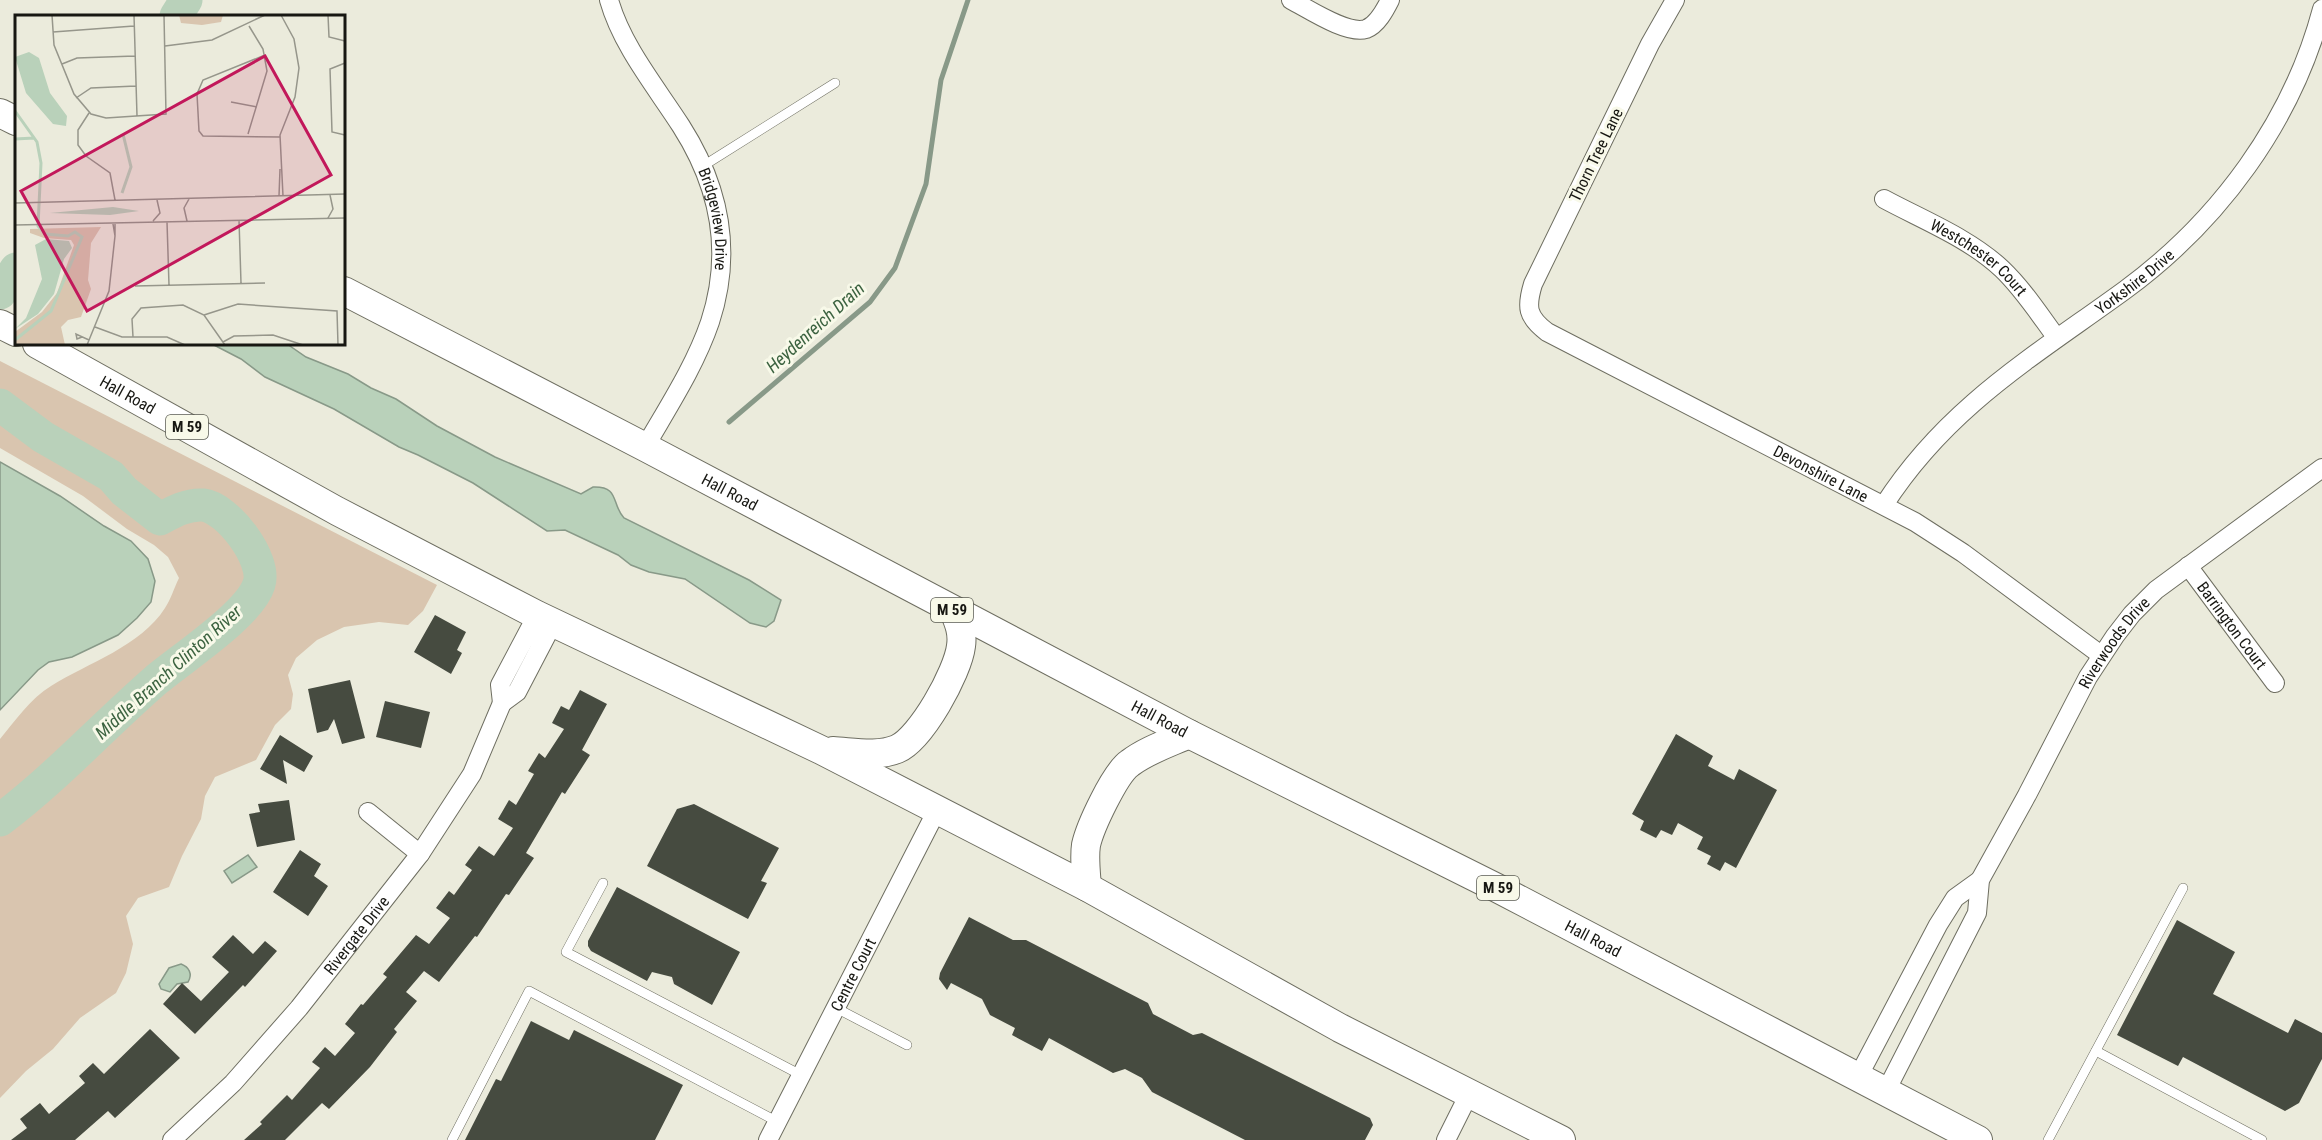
<svg xmlns="http://www.w3.org/2000/svg" width="2322" height="1140" font-family="'Roboto Condensed',sans-serif">
<style>
.green{fill:#d9c5af}
.water{fill:#b9d1ba;stroke:#898;stroke-width:1.5}
.lines{fill:none;stroke-linecap:round;stroke-linejoin:round}
.stream{stroke:#898;stroke-width:5}
.river{stroke:#b9d1ba;stroke-width:33}
.building{fill:#464b40}
.service-casing{stroke:#6e6e61;stroke-width:10}
.minor-casing{stroke:#6e6e61;stroke-width:20}
.trunk-casing{stroke:#6e6e61;stroke-width:30}
.service{stroke:#fff;stroke-width:9}
.minor{stroke:#fff;stroke-width:18}
.trunk{stroke:#fff;stroke-width:28}
.labels{text-anchor:middle;dominant-baseline:central;stroke-width:6;stroke-linejoin:round;paint-order:stroke}
.shield{fill:#f8f9e9;stroke:#5a5b52;stroke-width:1.5}
.shield-label{font-size:15px;font-weight:bold;fill:#171712}
.street-label{font-size:16px;fill:#171712;stroke:#f8f9e9}
.water-label{font-size:18px;font-style:italic;fill:#3c6340;stroke:#f8f9e9}
.inset-river{fill:none;stroke:#b9d1ba;stroke-width:3}
.inset-road{fill:none;stroke:#96968b;stroke-width:1.5}
.view{fill:#c2185b;fill-opacity:0.15;stroke:#c2185b;stroke-width:3}
.inset-edge{fill:none;stroke:#171712;stroke-width:3}
</style>
<rect width="100%" height="100%" fill="#ebebdc"/>
<path class="green" d="M 0,361 L 437,585 L 423,611 L 408,625 L 379,622 L 344,627 L 317,640 L 296,658 L 288,675 L 293,694 L 291,709 L 275,725 L 256,760 L 215,777 L 205,796 L 201,819 L 182,856 L 169,887 L 138,898 L 126,916 L 133,944 L 126,973 L 116,993 L 80,1018 L 53,1049 L 26,1071 L 0,1098 L 0,739 C 15,721 31,698 51,686 C 88,663 141,646 165,608 C 171,599 174,588 179,578 L 168,557 L 154,545 L 127,529 L 83,496 L 0,448 Z"/>
<g class="water">
<path d="M 212,344 L 287,344 L 306,357 L 348,374 L 371,388 L 396,399 L 437,426 L 495,457 L 581,494 L 593,487 C 620,486 611,504 624,518 L 749,580 L 781,600 L 774,621 L 766,627 L 750,623 L 685,579 L 649,572 L 631,565 L 618,555 L 565,530 L 547,531 L 473,483 L 418,455 L 399,447 L 334,409 L 265,377 L 241,359 Z"/>
<path d="M 0,462 L 60,496 L 104,526 L 131,541 L 148,559 L 155,581 L 151,602 L 137,618 L 118,635 L 72,657 L 49,662 L 38,670 L 0,710 Z"/>
<path d="M 248,855 L 257,867 L 232,883 L 224,871 Z"/>
<path d="M 181,964 C 189,967 193,974 188,982 L 177,984 L 170,992 L 161,989 L 159,984 L 169,968 Z"/>
</g>
<g class="lines">
<path class="stream" d="M 729,422 L 870,302 L 895,268 L 926,184 L 941,80 L 968,0"/>
<g class="river">
<path d="M 176,16 L 186,0"/>
<path d="M 0,293 L 16,269"/>
<path d="M 0,405 L 43,437 L 111,476 L 124,491 L 160,519 C 173,512 187,504 203,505 C 228,508 267,560 259,584 C 250,614 182,658 156,680 C 103,726 56,778 0,820"/>
</g>
</g>
<g class="building">
<path d="M 435,615 L 466,632 L 457,650 L 462,653 L 451,674 L 414,652 Z"/>
<path d="M 350,680 L 365,738 L 342,744 L 334,719 L 328,730 L 317,733 L 308,689 Z"/>
<path d="M 580,690 L 607,704 L 582,750 L 590,755 L 565,794 L 562,792 L 526,853 L 534,858 L 509,895 L 506,894 L 477,937 L 475,936 L 439,982 L 424,971 L 406,992 L 417,1001 L 394,1029 L 397,1032 L 370,1067 L 329,1109 L 322,1103 L 285,1140 L 244,1140 L 262,1124 L 260,1122 L 287,1095 L 292,1100 L 320,1068 L 312,1062 L 325,1047 L 335,1056 L 355,1033 L 345,1024 L 361,1004 L 363,1005 L 387,977 L 383,974 L 416,935 L 429,944 L 450,918 L 436,908 L 449,891 L 454,895 L 472,870 L 465,865 L 479,846 L 494,856 L 513,828 L 498,819 L 509,800 L 516,805 L 534,774 L 528,771 L 539,753 L 545,758 L 564,729 L 552,723 L 561,706 L 569,710 Z"/>
<path d="M 385,701 L 430,712 L 421,748 L 376,737 Z"/>
<path d="M 1676,734 L 1713,756 L 1708,766 L 1734,780 L 1739,769 L 1777,790 L 1736,868 L 1725,862 L 1720,871 L 1707,864 L 1711,856 L 1697,849 L 1703,837 L 1678,823 L 1672,835 L 1661,830 L 1656,838 L 1640,830 L 1644,821 L 1632,814 Z"/>
<path d="M 280,735 L 313,756 L 304,772 L 283,760 L 287,784 L 260,769 Z"/>
<path d="M 289,800 L 295,840 L 257,847 L 249,814 L 260,812 L 258,804 Z"/>
<path d="M 694,804 L 779,848 L 761,881 L 767,883 L 748,919 L 647,866 L 677,809 Z"/>
<path d="M 300,850 L 321,864 L 314,876 L 328,886 L 308,916 L 273,892 Z"/>
<path d="M 617,887 L 740,952 L 712,1005 L 674,984 L 672,977 L 652,972 L 647,981 L 591,951 L 588,946 L 588,941 Z"/>
<path d="M 969,917 L 1013,940 L 1026,940 L 1148,1003 L 1153,1014 L 1193,1035 L 1202,1033 L 1370,1118 L 1373,1125 L 1365,1140 L 1245,1140 L 1152,1092 L 1142,1078 L 1125,1069 L 1113,1073 L 1049,1038 L 1042,1051 L 1012,1035 L 1015,1028 L 990,1015 L 982,999 L 951,983 L 947,990 L 939,979 L 940,973 Z"/>
<path d="M 2177,920 L 2235,952 L 2213,994 L 2288,1033 L 2295,1019 L 2322,1033 L 2322,1059 L 2299,1103 L 2285,1111 L 2183,1057 L 2178,1066 L 2117,1035 Z"/>
<path d="M 233,935 L 253,954 L 265,941 L 277,951 L 245,987 L 243,985 L 195,1034 L 163,1004 L 182,983 L 201,1001 L 229,972 L 212,957 Z"/>
<path d="M 531,1021 L 569,1040 L 574,1030 L 683,1085 L 655,1140 L 465,1140 L 496,1079 L 501,1081 Z"/>
<path d="M 150,1029 L 180,1058 L 115,1118 L 108,1111 L 75,1140 L 11,1140 L 27,1128 L 20,1119 L 40,1103 L 49,1114 L 85,1083 L 79,1076 L 93,1063 L 104,1074 Z"/>
</g>
<g class="lines">
<defs>
<g id="service">
<path d="M 703,166 L 835,83"/>
<path d="M 603,883 L 566,952 L 801,1075"/>
<path d="M 836,1008 L 907,1045"/>
<path d="M 2096,1051 L 2262,1140"/>
<path d="M 452,1140 L 529,991 L 778,1122"/>
<path d="M 2048,1140 L 2183,888"/>
</g>
<g id="minor">
<path id="s1" d="M 609,0 C 622,46 656,87 681,126 C 720,187 733,252 710,322 C 695,366 668,407 645,447"/>
<path d="M 1291,0 C 1307,8 1347,35 1366,29 C 1377,25 1385,10 1390,0"/>
<path id="s2" d="M 1675,0 L 1650,44 L 1533,284 C 1526,307 1527,317 1547,332 L 1915,522 L 1963,553 L 2101,655"/>
<path id="s3" d="M 1884,199 C 1923,220 1969,238 2002,269 C 2023,289 2039,314 2056,337"/>
<path id="s4" d="M 1884,505 C 1947,407 2033,357 2125,290 C 2219,221 2292,122 2322,9"/>
<path id="s5" d="M 2188,566 L 2275,683"/>
<path d="M 537,615 L 500,685 L 502,703 L 517,692 L 553,623"/>
<path d="M 368,812 L 420,854"/>
<path d="M 1858,1077 L 1938,925 L 1955,898 L 1980,880"/>
<path id="s6" d="M 1886,1091 L 1977,913 L 1980,880 L 2027,795 L 2088,677 L 2115,636 L 2132,614 L 2156,590 L 2322,468"/>
<path id="s7" d="M 172,1140 L 233,1083 L 299,1008 L 420,854 L 472,774 L 502,703"/>
<path id="s8" d="M 768,1140 L 937,810"/>
<path d="M 1446,1140 L 1469,1094"/>
</g>
<g id="trunk">
<path d="M 0,113 L 16,121"/>
<path id="s9" d="M 344,291 L 645,447 L 1189,734 L 1497,888 L 1978,1140"/>
<path d="M 0,324 L 16,332"/>
<path id="s10" d="M 37,344 L 337,511 L 537,615 L 821,750 L 1087,887 L 1340,1028 L 1561,1140"/>
<path d="M 833,751 C 853,752 878,757 897,749 C 921,739 958,672 961,646 C 963,633 959,623 954,611"/>
<path d="M 1087,887 C 1086,873 1084,858 1086,845 C 1090,827 1115,773 1130,763 C 1147,750 1169,743 1189,734"/>
</g>
</defs>
<use href="#service" class="service-casing"/>
<use href="#minor" class="minor-casing"/>
<use href="#trunk" class="trunk-casing"/>
<use href="#service" class="service"/>
<use href="#minor" class="minor"/>
<use href="#trunk" class="trunk"/>
</g>
<g class="labels">
<g class="shield">
<rect x="166" y="415" width="42" height="24" rx="4.5"/>
<rect x="931" y="598" width="42" height="24" rx="4.5"/>
<rect x="1477" y="876" width="42" height="24" rx="4.5"/>
</g>
<g class="shield-label">
<text x="187" y="427">M 59</text>
<text x="952" y="610">M 59</text>
<text x="1498" y="888">M 59</text>
</g>
<g class="street-label">
<text transform="translate(1596 155) rotate(-64)">Thorn Tree Lane</text>
<text stroke="none"><textPath href="#s1" startOffset="246">Bridgeview Drive</textPath></text>
<text stroke="none"><textPath href="#s3" startOffset="112">Westchester Court</textPath></text>
<text stroke="none"><textPath href="#s4" startOffset="338">Yorkshire Drive</textPath></text>
<text stroke="none"><textPath href="#s10" startOffset="104">Hall Road</textPath></text>
<text stroke="none"><textPath href="#s2" startOffset="681">Devonshire Lane</textPath></text>
<text stroke="none"><textPath href="#s9" startOffset="435">Hall Road</textPath></text>
<text stroke="none"><textPath href="#s5" startOffset="74">Barrington Court</textPath></text>
<text stroke="none"><textPath href="#s6" startOffset="506">Riverwoods Drive</textPath></text>
<text stroke="none"><textPath href="#s9" startOffset="921">Hall Road</textPath></text>
<text stroke="none"><textPath href="#s7" startOffset="276">Rivergate Drive</textPath></text>
<text stroke="none"><textPath href="#s9" startOffset="1407">Hall Road</textPath></text>
<text stroke="none"><textPath href="#s8" startOffset="186">Centre Court</textPath></text>
</g>
<g class="water-label">
<text transform="translate(815 327) rotate(-42)">Heydenreich Drain</text>
<text transform="translate(168 672) rotate(-42)">Middle Branch Clinton River</text>
</g>
</g>
<g transform="translate(15 15)">
<rect width="330" height="330" fill="#ebebdc"/>
<path d="M 164,0 L 208,0 L 206,7 L 187,10 L 166,8 ZM 86,212 L 76,228 L 73,265 L 76,274 L 66,302 L 53,305 L 46,312 L 50,330 L 0,330 L 0,317 L 27,297 L 42,278 L 59,230 L 56,225 L 29,223 L 15,218 L 15,214 Z" fill="#d9c5af"/>
<path d="M 14,37 L 24,43 L 35,78 L 52,101 L 51,111 L 38,109 L 11,78 L 0,42 ZM 98,192 L 124,196 L 95,200 L 35,198 ZM 31,224 L 54,226 L 57,233 L 49,244 L 39,279 L 23,299 L 0,314 L 11,303 L 27,264 L 20,230 Z" fill="#b9d1ba"/>
<path class="inset-river" d="M 0,96 L 22,127 L 26,148 L 23,211 L 30,219 L 53,221 L 60,217 L 67,222 L 36,296 L 0,325M 0,124 L 19,123M 107,178 L 116,152 L 108,119"/>
<path class="inset-road" d="M 37,0 L 39,30 L 59,79 L 76,99 L 91,103 L 151,99 L 149,0M 119,0 L 122,101M 266,0 L 279,24 L 284,53 L 280,82 L 265,120 L 268,181M 313,0 L 314,22 L 330,26M 38,17 L 119,11M 150,31 L 197,25 L 250,0M 250,40 L 188,65 L 182,79 L 184,116 L 188,121 L 265,122M 330,48 L 315,54 L 317,117 L 330,120M 47,49 L 62,43 L 120,41M 61,83 L 76,73 L 121,71M 216,87 L 242,92M 74,98 L 63,115 L 63,130 L 71,141 L 95,158 L 100,185M 233,119 L 252,56 L 248,34 L 234,11M 264,181 L 265,154M 0,188 L 330,179M 313,203 L 318,194 L 315,180M 224,205 L 226,268M 138,206 L 145,198 L 142,185M 172,206 L 169,193 L 174,184M 152,207 L 154,270M 98,209 L 100,221 L 100,209M 0,210 L 330,203M 120,271 L 250,268M 189,300 L 223,289 L 322,296 L 323,330M 80,312 L 107,322 L 152,322 L 170,330M 67,322 L 62,324 L 61,319 L 74,325M 118,322 L 117,304 L 126,293 L 168,290 L 189,300 L 210,330M 208,327 L 219,321 L 258,320 L 288,330M 72,330 L 94,276 L 100,221"/>
<path class="view" d="M 250,41 L 316,160 L 72,296 L 6,176 Z"/>
<rect width="330" height="330" class="inset-edge"/>
</g>
</svg>
